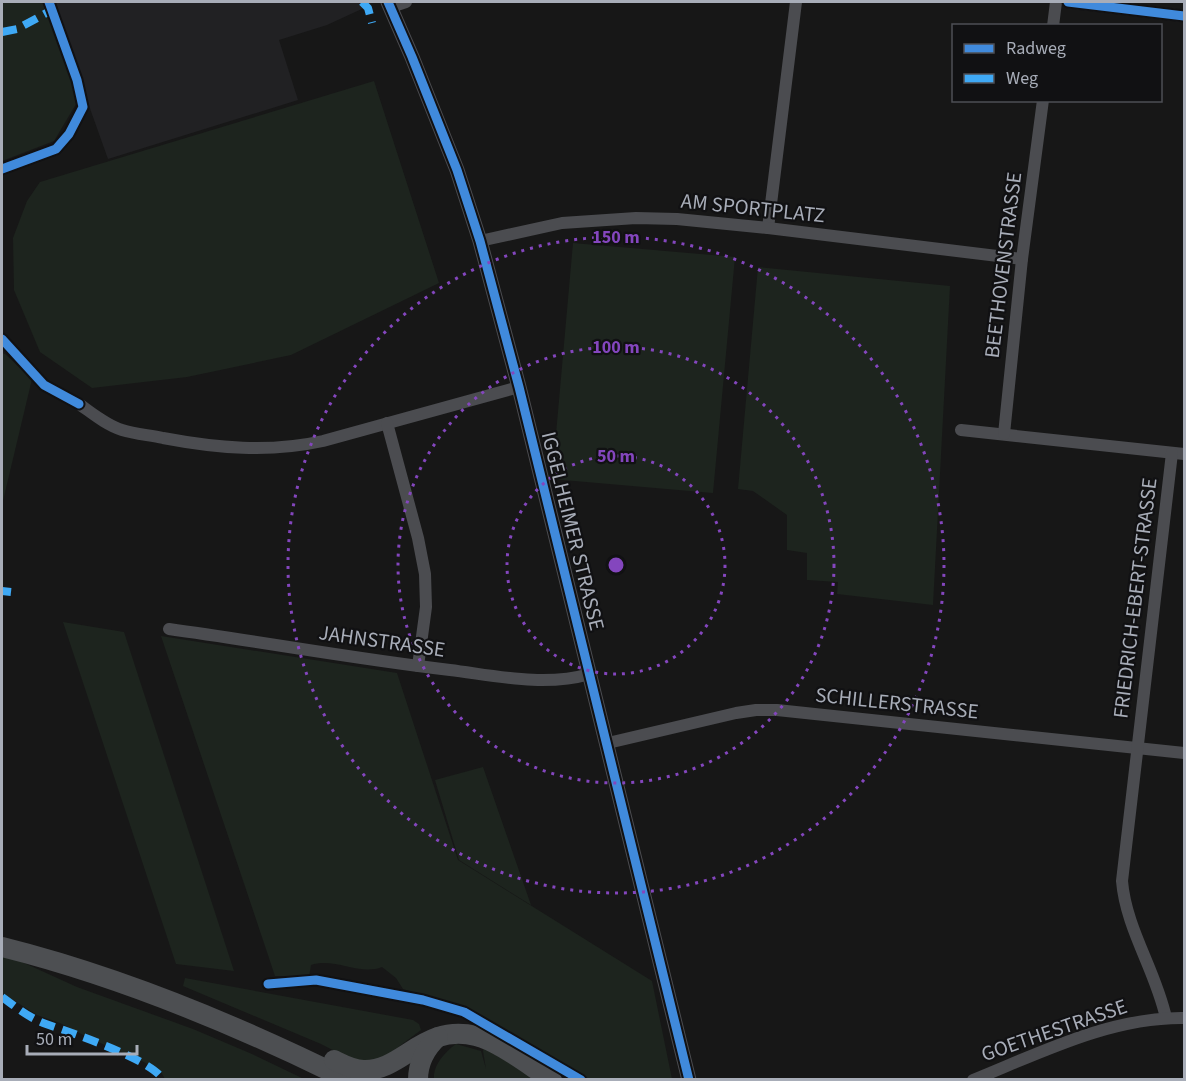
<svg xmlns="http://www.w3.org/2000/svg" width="1186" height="1081" font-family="'Source Sans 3',sans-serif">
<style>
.built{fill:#212123}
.green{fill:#1d241e}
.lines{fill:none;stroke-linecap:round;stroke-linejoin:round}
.minor{stroke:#4b4c50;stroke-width:12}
.tertiary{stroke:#4b4c50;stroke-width:15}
.primary{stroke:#4d4f52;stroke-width:20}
.quiet{stroke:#3fa9f5;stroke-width:8;stroke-dasharray:15 8;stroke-linecap:butt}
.cycleway-casing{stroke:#111113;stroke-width:13}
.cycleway{stroke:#408adc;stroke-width:9}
.ring{fill:none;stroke:#8446be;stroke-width:3;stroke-dasharray:3 6}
.labels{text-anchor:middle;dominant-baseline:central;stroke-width:4.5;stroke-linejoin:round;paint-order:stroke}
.street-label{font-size:21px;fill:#a8adb8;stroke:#111113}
.centre{fill:#8446be;stroke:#111113;stroke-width:3}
.ring-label{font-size:18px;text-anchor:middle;font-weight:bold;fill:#8446be;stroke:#111113;stroke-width:4.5;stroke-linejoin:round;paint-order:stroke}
</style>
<rect width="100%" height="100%" fill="#171717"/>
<path class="built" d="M 52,2 L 364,2 L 366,7 L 327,25 L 279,40 L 298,100 L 108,159 Z"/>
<g class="green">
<path d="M 2,2 L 44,2 L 75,85 L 76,104 L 54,141 L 2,161 Z"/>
<path d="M 374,81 L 439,283 L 291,355 L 187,377 L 92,388 L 40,352 L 14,290 L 13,238 L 27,201 L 40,182 Z"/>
<path d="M 573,243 L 735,257 L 713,493 L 552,479 Z"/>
<path d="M 758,267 L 950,286 L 933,605 L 837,594 L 838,582 L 807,580 L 807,553 L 787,550 L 787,515 L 753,491 L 738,489 Z"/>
<path d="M 2,353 L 5,354 L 32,379 L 2,505 Z"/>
<path d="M 63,622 L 124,632 L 234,971 L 176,964 Z"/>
<path d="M 161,636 L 397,673 L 458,860 L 652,981 L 672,1079 L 583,1079 L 464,1010 L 403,989 L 396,978 L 382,967 C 359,976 335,957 311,965 L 309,977 L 275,976 Z"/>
<path d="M 483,767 L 531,905 L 459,860 L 435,780 Z"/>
<path d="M 2,956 L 22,962 L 77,987 L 193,1029 L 252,1054 L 304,1079 L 165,1079 L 161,1072 L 142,1061 L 91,1039 L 60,1023 L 37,1015 L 2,993 Z"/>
<path d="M 185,978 L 413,1020 L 419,1024 L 421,1030 L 377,1063 L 356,1062 L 321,1044 L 183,986 Z"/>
<path d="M 456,1044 L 481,1051 L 486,1069 L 483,1051 L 484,1048 L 536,1079 L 434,1079 C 433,1065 445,1052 456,1044 Z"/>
</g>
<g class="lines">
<g class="minor">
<path d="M 1068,2 L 1184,16"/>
<path d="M 391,7 L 406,2"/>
<path d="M 1053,26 L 1056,2"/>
<path d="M 768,228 L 796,2"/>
<path d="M 480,241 L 562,223 L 636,218 L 677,219 L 768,228 L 1022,259"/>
<path d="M 79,404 C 92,413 106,425 122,430 C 135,434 149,435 163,438 C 216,448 269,453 323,441 L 519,387"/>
<path d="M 387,423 L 418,538 L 425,574 L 426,607 L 418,666"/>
<path d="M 961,430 L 1184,454"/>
<path d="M 1004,434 L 1022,259 L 1043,100"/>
<path d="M 169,629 C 263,642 356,659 450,670 C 497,676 544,687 590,674"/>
<path d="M 608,743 L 736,713 L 756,710 L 777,710 L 1184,753"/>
<path d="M 1166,1018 C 1156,971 1126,929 1122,881 L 1172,453"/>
<path d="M 973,1080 C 1040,1053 1110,1017 1184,1018"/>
</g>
<path class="tertiary" d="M 388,2 L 412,57 L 457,170 L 480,241 L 519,387 L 689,1080"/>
<g class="primary">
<path d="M 2,947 C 122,977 237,1025 348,1080"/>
<path d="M 334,1060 C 344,1065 353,1070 364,1070 C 403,1071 423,1023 476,1036 C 498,1041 531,1067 552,1080"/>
<path d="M 418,1080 C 418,1063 426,1048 438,1037"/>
</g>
<g class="quiet">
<path d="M 362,2 L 368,8 L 372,23"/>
<path d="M 2,32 L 17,29 L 52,10"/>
<path d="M 2,591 L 11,592"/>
<path d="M 2,997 C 16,1007 29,1018 46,1024 C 69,1032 154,1060 163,1080"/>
</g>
<defs>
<g id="cycleway">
<path d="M 388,2 L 412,57 L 457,170 L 480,241 L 519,387 L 689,1080"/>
<path d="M 1068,2 L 1184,16"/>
<path d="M 2,169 L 56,149 L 69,134 L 83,107 L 77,80 L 49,2"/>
<path d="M 2,339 L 44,385 L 79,404"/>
<path d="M 268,984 L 316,980 L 423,1000 L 464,1012 L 581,1080"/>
</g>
</defs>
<use href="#cycleway" class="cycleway-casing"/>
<use href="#cycleway" class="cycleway"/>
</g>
<g class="ring">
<circle cx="616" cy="565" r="109"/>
<circle cx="616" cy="565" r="218"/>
<circle cx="616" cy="565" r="328"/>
</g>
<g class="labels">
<g class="street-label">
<text transform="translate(753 208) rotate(6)">AM SPORTPLATZ</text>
<text transform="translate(1003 265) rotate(-83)">BEETHOVENSTRASSE</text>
<text transform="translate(573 531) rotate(76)">IGGELHEIMER STRASSE</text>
<text transform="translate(1135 598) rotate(-83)">FRIEDRICH-EBERT-STRASSE</text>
<text transform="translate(382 641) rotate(8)">JAHNSTRASSE</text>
<text transform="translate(897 703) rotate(6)">SCHILLERSTRASSE</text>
<text transform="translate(1054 1030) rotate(-19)">GOETHESTRASSE</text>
</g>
</g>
<circle cx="616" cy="565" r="9" class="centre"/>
<g class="ring-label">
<text x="616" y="243">150 m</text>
<text x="616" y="353">100 m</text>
<text x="616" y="462">50 m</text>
</g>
<rect width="1186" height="1081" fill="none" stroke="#a8adb8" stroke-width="6"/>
<rect x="952" y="24" width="210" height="78" fill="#111113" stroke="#4d4f55" stroke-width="1.5"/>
<rect x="964" y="44" width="30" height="9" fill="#408adc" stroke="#4d4f55" stroke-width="1.5"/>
<text x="1006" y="54" font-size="18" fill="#a8adb8">Radweg</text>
<rect x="964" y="74" width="30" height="9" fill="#3fa9f5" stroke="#4d4f55" stroke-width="1.5"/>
<text x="1006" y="84" font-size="18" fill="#a8adb8">Weg</text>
<path d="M27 1045v9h110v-9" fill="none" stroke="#a8adb8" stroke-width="3"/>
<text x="36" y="1045" font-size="18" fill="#a8adb8" stroke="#111113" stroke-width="4.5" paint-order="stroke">50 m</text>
</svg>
